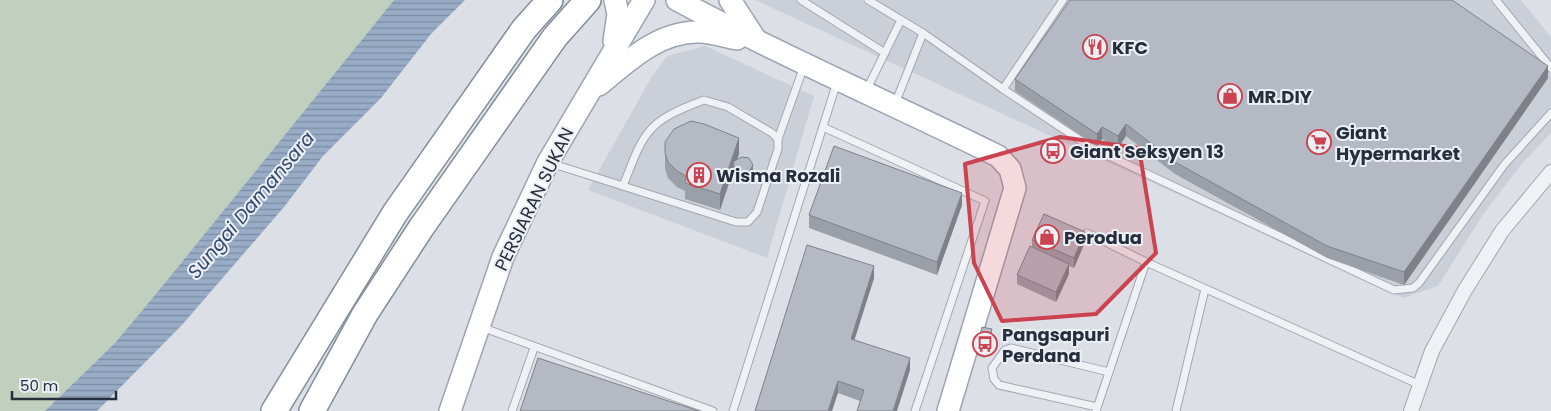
<svg xmlns="http://www.w3.org/2000/svg" width="1551" height="411" font-family="Poppins,sans-serif">
<style>
.built{fill:#cbcfd8}
.green{fill:#c1d0be}
.water{fill:url(#water-rules)}
.lines{fill:none;stroke-linecap:round;stroke-linejoin:round}
.lane-casing{stroke:#a2a7b0;stroke-width:9}
.street-casing{stroke:#a2a7b0;stroke-width:16}
.primary-casing{stroke:#9ca4b2;stroke-width:24}
.highway-casing{stroke:#848d9d;stroke-width:28}
.lane{stroke:#eff1f5;stroke-width:7}
.street{stroke:#eff1f5;stroke-width:14}
.primary{stroke:#fff;stroke-width:21}
.highway{stroke:#fff;stroke-width:25}
.wall{fill:#9b9fa8}
.shaded-wall{fill:#7e8288}
.building{fill:#b4b9c3;stroke:#7e8288}
.marked{fill:#cb4250;fill-opacity:0.2;stroke:#cb4250;stroke-width:4;stroke-linejoin:round}
.labels{text-anchor:middle;dominant-baseline:central;stroke-width:4;stroke-linejoin:round;paint-order:stroke}
.poi-label{font-size:18px;font-weight:bold;fill:#262d3c;stroke:#eceff4;text-anchor:start}
.street-label{font-size:18px;fill:#262d3c;stroke:#eceff4}
.water-label{font-size:19px;font-style:italic;fill:#324a6f;stroke:#eceff4}
</style>
<defs>
<pattern id="water-rules" width="6" height="5" patternUnits="userSpaceOnUse" patternTransform="scale(1.25)"><rect width="6" height="5" fill="#98acc6"/><path d="M0 2.5h6" fill="none" stroke="#7c8ca2"/></pattern>
</defs>
<rect width="100%" height="100%" fill="#dce0e6"/>
<g class="built">
<path d="M 755,0 L 1521,0 L 1551,37 L 1551,133 L 1520,166 L 1482,216 L 1438,286 L 1403,298 Z"/>
<path d="M 705,46 L 814,96 L 767,258 L 588,190 L 651,78 L 667,56 Z"/>
</g>
<path class="green" d="M 0,0 L 394,0 L 160,289 L 115,343 L 45,411 L 0,411 Z"/>
<path class="water" d="M 394,0 L 465,0 L 431,34 L 381,98 L 323,156 L 284,207 L 182,325 L 97,411 L 45,411 L 115,343 L 160,289 Z"/>
<g class="lines">
<defs>
<g id="lane">
<path d="M 801,0 L 885,53"/>
<path d="M 868,0 L 923,33 L 1003,89 L 1063,0"/>
<path d="M 1496,0 L 1551,68"/>
<path d="M 1003,89 L 1092,148 L 1394,290 L 1413,288 L 1419,283 L 1504,165 L 1551,113"/>
<path d="M 866,91 L 901,20"/>
<path d="M 704,100 L 728,107 L 772,133 L 778,139 L 778,149 L 757,212 L 748,222 L 736,222 L 623,186 C 645,130 646,122 704,100 Z"/>
<path d="M 895,104 L 923,33"/>
<path d="M 823,127 L 985,201 L 915,411"/>
<path d="M 778,139 L 804,66"/>
<path d="M 550,163 L 623,186"/>
<path d="M 1087,233 L 1146,262"/>
<path d="M 481,327 L 713,411"/>
<path d="M 1097,407 L 999,385 L 994,379 L 992,368 L 1005,350 L 1011,348 L 1109,372"/>
<path d="M 512,411 L 534,348"/>
<path d="M 733,411 L 837,82"/>
<path d="M 1096,411 L 1146,262 L 1420,385"/>
<path d="M 1176,411 L 1205,289"/>
</g>
<path id="street" d="M 1411,411 L 1432,351 L 1465,290 L 1502,231 L 1551,172"/>
<g id="primary">
<path d="M 677,0 C 782,56 891,103 998,156 L 1010,169 L 1015,188 L 948,411"/>
<path d="M 730,0 L 756,40"/>
<path d="M 614,41 L 618,14 L 615,0"/>
<path d="M 599,85 C 628,61 659,31 699,32 C 712,32 725,37 737,39"/>
<path d="M 450,411 L 503,257 L 548,162 L 644,0"/>
</g>
<g id="highway">
<path d="M 274,411 L 395,213 L 524,29 L 550,0"/>
<path d="M 312,411 L 365,314 L 421,228 L 555,37 L 588,0"/>
</g>
</defs>
<use href="#lane" class="lane-casing"/>
<use href="#street" class="street-casing"/>
<use href="#primary" class="primary-casing"/>
<use href="#highway" class="highway-casing"/>
<use href="#lane" class="lane"/>
<use href="#street" class="street"/>
<use href="#primary" class="primary"/>
<use href="#highway" class="highway"/>
</g>
<g class="wall">
<path d="M 1548,78 L 1404,285 L 1327,258 L 1175,174 L 1126,136 L 1118,148 L 1102,139 L 1097,146 L 1015,91 L 1015,79 Z"/>
<path d="M 665,142 L 739,154 L 737,160 L 753,172 L 749,178 L 742,180 L 733,171 L 720,210 L 685,199 L 685,191 L 677,187 L 668,178 L 665,169 Z"/>
<path d="M 962,205 L 937,275 L 809,228 L 809,215 Z"/>
<path d="M 1032,240 L 1085,242 L 1074,268 L 1069,266 L 1069,274 L 1056,302 L 1017,284 L 1017,275 L 1032,247 Z"/>
<path d="M 807,245 L 874,278 L 854,340 L 910,370 L 860,401 L 838,393 Z"/>
<path d="M 992,333 L 985,358 L 976,355 L 976,351 Z"/>
</g>
<g class="shaded-wall">
<path d="M 1548,66 L 1548,78 L 1404,285 L 1404,272 Z"/>
<path d="M 1126,124 L 1126,136 L 1118,148 L 1118,136 Z"/>
<path d="M 1102,127 L 1102,139 L 1097,146 L 1097,134 Z"/>
<path d="M 739,138 L 739,154 L 735,166 L 733,165 L 733,171 L 720,210 L 720,194 Z"/>
<path d="M 753,165 L 753,172 L 749,178 L 742,180 L 742,173 Z"/>
<path d="M 962,193 L 962,205 L 937,275 L 937,262 Z"/>
<path d="M 1085,232 L 1085,242 L 1074,268 L 1074,258 Z"/>
<path d="M 1069,264 L 1069,274 L 1056,302 L 1056,292 Z"/>
<path d="M 874,266 L 874,278 L 851,351 L 851,339 Z"/>
<path d="M 992,329 L 992,333 L 985,358 L 985,354 Z"/>
<path d="M 910,358 L 910,370 L 897,411 L 893,411 Z"/>
<path d="M 838,381 L 838,393 L 832,411 L 828,411 Z"/>
</g>
<g class="building">
<path d="M 1070,0 L 1452,0 L 1548,66 L 1404,272 L 1327,246 L 1175,162 L 1126,124 L 1118,136 L 1102,127 L 1097,134 L 1015,79 Z"/>
<path d="M 691,121 L 704,124 L 739,138 L 720,194 L 685,183 L 686,176 L 677,171 L 668,162 L 665,153 L 665,142 L 674,129 Z"/>
<path d="M 834,146 L 962,193 L 937,262 L 809,215 Z"/>
<path d="M 742,157 L 749,158 L 753,165 L 749,172 L 742,173 L 733,165 L 734,161 Z"/>
<path d="M 1044,214 L 1085,232 L 1074,258 L 1032,240 Z"/>
<path d="M 807,245 L 874,266 L 851,339 L 910,358 L 893,411 L 857,411 L 864,390 L 838,381 L 828,411 L 755,411 Z"/>
<path d="M 1030,246 L 1069,264 L 1056,292 L 1017,275 Z"/>
<path d="M 982,327 L 992,329 L 985,354 L 976,351 Z"/>
<path d="M 538,358 L 699,411 L 520,411 Z"/>
</g>
<path class="marked" d="M 1060,137 L 1139,148 L 1156,253 L 1096,314 L 1002,321 L 974,263 L 965,164 Z"/>
<defs>
<symbol id="restaurant-ring" viewBox="-11 -11 22 22"><circle r="9.5" fill="#eceff4" stroke="#cb4250" stroke-width="1.5"/><path d="M-5-6h1v4h1v-4h1v4h1v-4h1v5L-1.5 .5V6h-2V.5L-5-1ZM5-6V6H3V1.5H1.5Q1.5-4 5-6Z" fill="#cb4250"/></symbol>
<symbol id="shop-ring" viewBox="-11 -11 22 22"><circle r="9.5" fill="#eceff4" stroke="#cb4250" stroke-width="1.5"/><path d="M-5-2.5h2.3a2.7 3.5 0 0 1 5.4 0H5L5.5 6h-11ZM-1.5-2.5h3a1.5 2.3 0 0 0-3 0Z" fill="#cb4250"/></symbol>
<symbol id="supermarket-ring" viewBox="-11 -11 22 22"><circle r="9.5" fill="#eceff4" stroke="#cb4250" stroke-width="1.5"/><path d="M-6-5.5h2.5l.6 2H6L4.5 2H-2.5L-4.4-4H-6ZM-1.5 3.2a1.3 1.3 0 1 0 .1 0ZM3 3.2a1.3 1.3 0 1 0 .1 0Z" fill="#cb4250"/></symbol>
<symbol id="bus-ring" viewBox="-11 -11 22 22"><circle r="9.5" fill="#eceff4" stroke="#cb4250" stroke-width="1.5"/><path d="M-5-6H5V4H4V6H2V4H-2V6H-4V4H-5ZM-3.5-4V0h7V-4ZM-3.5 1.2v1.5H-2V1.2ZM2 1.2v1.5H3.5V1.2Z" fill="#cb4250"/></symbol>
<symbol id="building-ring" viewBox="-11 -11 22 22"><circle r="9.5" fill="#eceff4" stroke="#cb4250" stroke-width="1.5"/><path d="M-4-6H4V6H1V3H-1V6H-4ZM-2.5-4.3h1.7v1.8h-1.7ZM.8-4.3h1.7v1.8H.8ZM-2.5-1h1.7V.8h-1.7ZM.8-1h1.7V.8H.8Z" fill="#cb4250"/></symbol>
</defs>
<g fill-rule="evenodd">
<use href="#restaurant-ring" x="1081" y="33" width="28" height="28"/>
<use href="#shop-ring" x="1216" y="82" width="28" height="28"/>
<use href="#supermarket-ring" x="1305" y="128" width="28" height="28"/>
<use href="#bus-ring" x="1039" y="137" width="28" height="28"/>
<use href="#building-ring" x="685" y="161" width="28" height="28"/>
<use href="#shop-ring" x="1033" y="223" width="28" height="28"/>
<use href="#bus-ring" x="971" y="330" width="28" height="28"/>
</g>
<g class="labels">
<g class="poi-label">
<text x="1112" y="47">KFC</text>
<text x="1248" y="96">MR.DIY</text>
<text x="1336" y="132">Giant<tspan x="1336" dy="21">Hypermarket</tspan></text>
<text x="1070" y="151">Giant Seksyen 13</text>
<text x="716" y="175">Wisma Rozali</text>
<text x="1064" y="237">Perodua</text>
<text x="1002" y="334">Pangsapuri<tspan x="1002" dy="21">Perdana</tspan></text>
</g>
<g class="street-label">
<text transform="translate(534 199) rotate(-64)">PERSIARAN SUKAN</text>
</g>
<g class="water-label">
<text transform="translate(251 205) rotate(-50)">Sungai Damansara</text>
</g>
</g>
<path d="M12 391v8h104v-8" fill="none" stroke="#262d3c" stroke-width="2.5"/>
<text x="20" y="391" font-size="15" fill="#262d3c" stroke="#eceff4" stroke-width="4" paint-order="stroke">50 m</text>
</svg>
